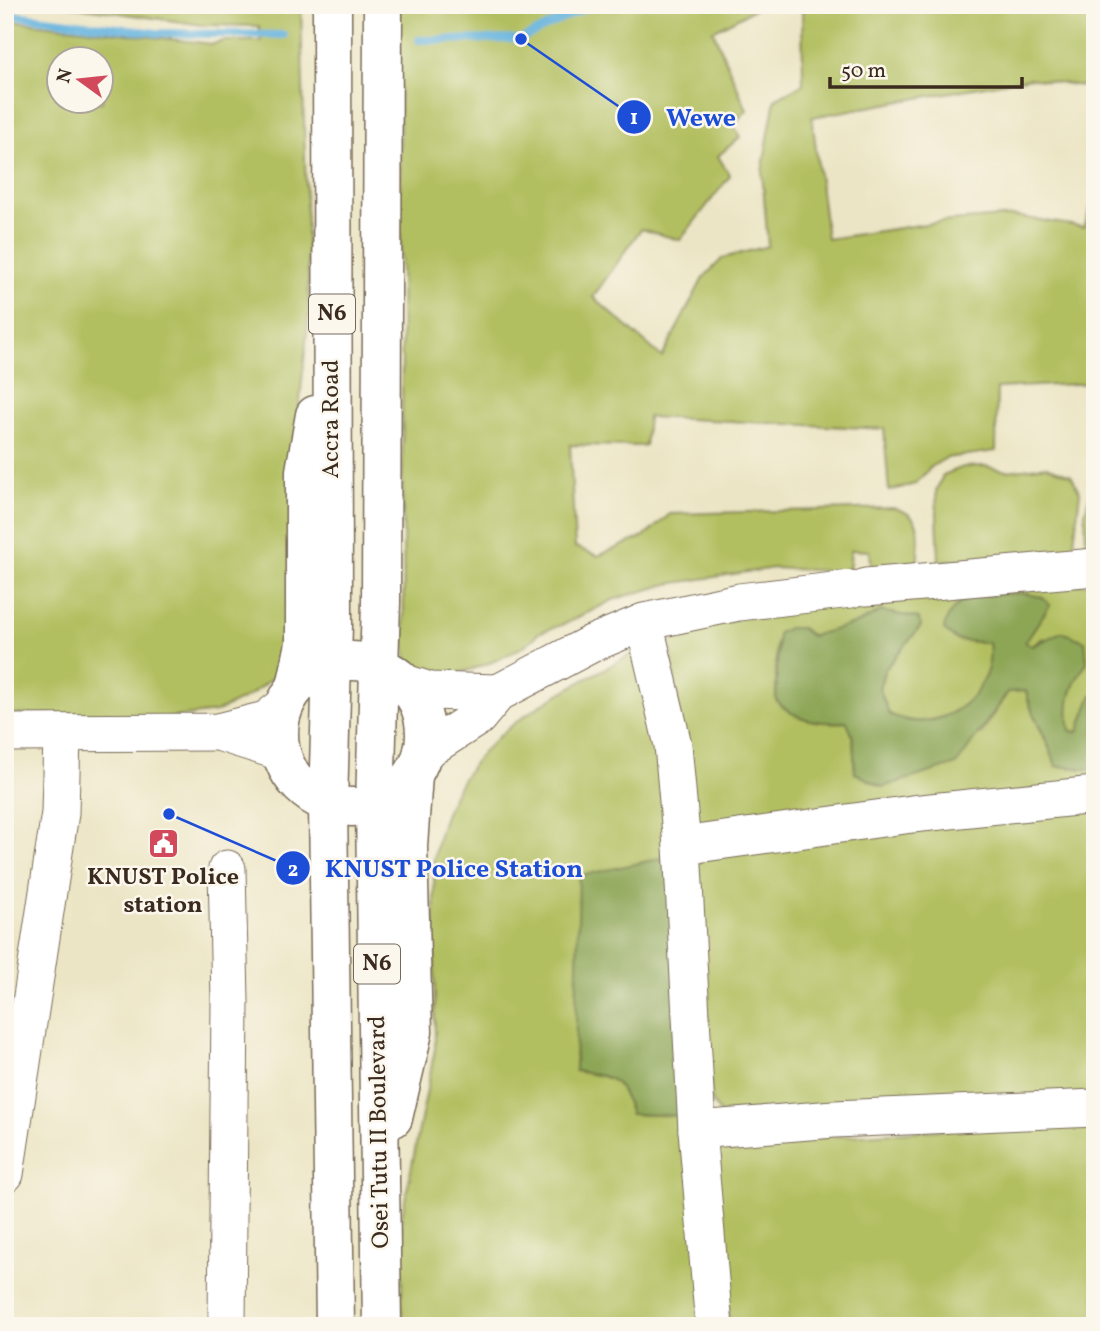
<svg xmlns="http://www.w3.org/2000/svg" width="1100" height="1331" font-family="Vollkorn,serif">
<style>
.green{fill:#b2bf61;stroke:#767440;stroke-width:2;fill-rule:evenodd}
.forest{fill:#8da657;stroke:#64683a;stroke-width:2}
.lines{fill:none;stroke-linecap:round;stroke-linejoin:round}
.stream{stroke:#64b2de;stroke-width:8}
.minor-casing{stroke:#796b58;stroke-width:39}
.highway-casing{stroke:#796b58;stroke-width:41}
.minor{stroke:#fff;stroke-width:37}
.highway{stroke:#fff;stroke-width:38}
.labels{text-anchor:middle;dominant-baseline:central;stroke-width:5;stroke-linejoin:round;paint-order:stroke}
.shield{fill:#fbf7ec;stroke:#75685c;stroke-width:2}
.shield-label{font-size:23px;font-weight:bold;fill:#3b2a1e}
.street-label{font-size:24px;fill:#3b2a1e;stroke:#fbf7ec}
.poi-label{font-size:24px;font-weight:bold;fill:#3b2a1e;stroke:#fbf7ec}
.leader{fill:none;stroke:#1d4ed8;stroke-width:2.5}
.callout-dot{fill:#1d4ed8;stroke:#fbf7ec;stroke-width:2.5}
.mark-label{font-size:21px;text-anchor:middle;font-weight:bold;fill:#fff}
.callout-label{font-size:26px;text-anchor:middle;font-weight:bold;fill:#1d4ed8;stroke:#fbf7ec;stroke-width:5;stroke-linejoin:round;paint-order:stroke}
</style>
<rect width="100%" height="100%" fill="#fbf7ec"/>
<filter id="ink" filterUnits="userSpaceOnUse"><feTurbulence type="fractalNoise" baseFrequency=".0143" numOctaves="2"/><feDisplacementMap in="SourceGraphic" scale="14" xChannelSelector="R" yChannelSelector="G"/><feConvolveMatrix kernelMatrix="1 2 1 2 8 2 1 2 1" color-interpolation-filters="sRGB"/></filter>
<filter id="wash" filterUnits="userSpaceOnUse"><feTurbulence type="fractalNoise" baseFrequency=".00686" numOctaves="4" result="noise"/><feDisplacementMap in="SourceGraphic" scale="28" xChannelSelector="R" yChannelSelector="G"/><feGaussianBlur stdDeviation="1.57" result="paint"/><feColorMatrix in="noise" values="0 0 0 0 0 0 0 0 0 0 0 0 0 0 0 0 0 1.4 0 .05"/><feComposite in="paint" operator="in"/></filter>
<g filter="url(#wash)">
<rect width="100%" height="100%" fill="#ece5c5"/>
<g class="green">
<path d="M 64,5 L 301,5 L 309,314 L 292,477 L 292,642 L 275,676 L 249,696 L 216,712 L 161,719 L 5,714 L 5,20 L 213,44 L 224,41 L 261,41 L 259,26 L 202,25 ZM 60,60 L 102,60 L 102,102 L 60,102 Z"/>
<path d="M 399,5 L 762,5 L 713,31 L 747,110 L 733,125 L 740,137 L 718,156 L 730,176 L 680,240 L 641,229 L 593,297 L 662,357 L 703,278 L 723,258 L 768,246 L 762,172 L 775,99 L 803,84 L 802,5 L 1095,5 L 1095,88 L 1030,78 L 812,117 L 827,239 L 939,222 L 1014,216 L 1084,227 L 1095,195 L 1095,383 L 997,388 L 996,451 L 946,458 L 931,467 L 915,484 L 889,491 L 884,429 L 648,417 L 645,446 L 570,445 L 575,547 L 598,556 L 645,536 L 670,514 L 893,508 C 927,516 917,536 918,566 L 871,571 L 869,551 L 851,550 L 849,572 L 774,568 L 668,584 L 615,599 L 567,623 L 538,633 C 527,651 465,675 443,675 C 430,675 417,665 407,659 L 404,641 Z"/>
<path d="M 985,466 L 1007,471 L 1047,466 L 1071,475 L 1080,492 L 1073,551 L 939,561 L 936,491 L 943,475 L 963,467 Z"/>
<path d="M 1095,478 L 1095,543 L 1086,544 L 1085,512 Z"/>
<path d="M 1095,583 L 1095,695 L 1092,695 L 1078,732 L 1070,731 C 1064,700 1070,687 1087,662 L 1043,638 L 1032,646 L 1025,642 L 1049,605 C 1014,589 994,591 957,603 L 957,640 L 990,643 C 996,698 937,738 889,714 L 879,688 L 885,669 L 913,635 L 880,611 C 858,625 836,631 811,636 L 801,628 L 776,644 L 776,700 C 796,721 818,724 847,722 L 853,737 L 855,773 L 981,734 L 1008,692 L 1026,691 C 1031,718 1048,739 1056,766 L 1095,770 L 1095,782 L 695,837 L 670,641 L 725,621 L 808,605 Z"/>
<path d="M 635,652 L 642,669 L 676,855 L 575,1071 C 614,1078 618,1075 631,1114 L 687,1116 L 706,1326 L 402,1326 L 402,1215 L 435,1049 L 434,858 C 454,738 539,706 635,652 Z"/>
<path d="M 1095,807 L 1095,1097 L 720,1113 L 712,1102 L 694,854 Z"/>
<path d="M 1095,1120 L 1095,1326 L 730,1326 L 714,1151 L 720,1144 Z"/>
</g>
<g class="forest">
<path d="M 1022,593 L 1042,597 L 1050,605 L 1025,642 L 1032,646 L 1061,632 L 1085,641 L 1087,662 C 1071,685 1065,702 1070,731 L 1078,732 L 1092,695 L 1095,695 L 1095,770 L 1056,766 C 1049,739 1032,718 1026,691 L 1008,692 L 957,764 L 883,787 L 855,773 L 853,737 L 847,722 C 818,723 796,722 776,700 L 778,633 L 788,628 L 801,628 L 811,636 L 862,622 L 880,611 L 918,618 L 921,626 L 885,669 L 879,688 L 889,714 C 936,739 997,697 989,643 L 957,640 L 944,630 C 949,592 992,595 1022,593 Z"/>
<path d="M 676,855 L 687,1116 L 631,1114 C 617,1075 614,1078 575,1071 L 579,876 Z"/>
</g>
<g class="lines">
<g class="stream">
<path d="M 5,14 L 156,33 L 284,35"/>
<path d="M 419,40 L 521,39 L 592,5"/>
</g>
</g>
</g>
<g filter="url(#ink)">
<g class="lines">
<defs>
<g id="minor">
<path d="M 866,587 L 1095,567"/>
<path d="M 644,622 L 673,745 L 682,846 L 697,1130 L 714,1326"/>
<path d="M 404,683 L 430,691 L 498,693"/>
<path d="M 218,732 L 281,752"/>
<path d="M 5,733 L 218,732 L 266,720 L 285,705"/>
<path d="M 422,753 L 478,717 L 498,693 L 591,644 L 644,622 L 739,602 L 851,589"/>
<path d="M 682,846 L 912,814 L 1095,795"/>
<path d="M 227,869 L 230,1001 L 227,1326"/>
<path d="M 697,1130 L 834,1119 L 1095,1108"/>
<path d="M 5,1174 L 60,813 L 62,735"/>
</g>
<g id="highway">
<path d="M 332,5 L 333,624 L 328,804 L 335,1326"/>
<circle cx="352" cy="734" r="73"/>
<path d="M 296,687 L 305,644 L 305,471 L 315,415"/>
<path d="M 393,1118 L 413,1032 L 408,846 L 413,775"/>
<path d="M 382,1326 L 375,804 L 381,602 L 383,5"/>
</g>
</defs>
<use href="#minor" class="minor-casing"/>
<use href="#highway" class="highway-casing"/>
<use href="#minor" class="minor"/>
<use href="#highway" class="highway"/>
</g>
</g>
<defs>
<symbol id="civic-square" viewBox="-11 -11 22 22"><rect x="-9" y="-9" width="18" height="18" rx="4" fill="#d1495b" stroke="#fbf7ec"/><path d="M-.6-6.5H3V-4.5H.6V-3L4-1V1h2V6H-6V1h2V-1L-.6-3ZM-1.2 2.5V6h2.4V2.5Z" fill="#fff"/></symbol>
</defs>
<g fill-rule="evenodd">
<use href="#civic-square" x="146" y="826" width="35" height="35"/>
</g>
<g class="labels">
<g class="shield">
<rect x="309" y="294.5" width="46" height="39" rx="5"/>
<rect x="354" y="944.5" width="46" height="39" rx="5"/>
</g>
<g class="shield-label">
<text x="332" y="314">N6</text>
<text x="377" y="964">N6</text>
</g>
<g class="street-label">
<text transform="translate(332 419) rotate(-90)">Accra Road</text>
<text transform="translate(380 1132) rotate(-91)">Osei Tutu II Boulevard</text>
</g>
<g class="poi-label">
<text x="163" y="878">KNUST Police<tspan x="163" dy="28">station</tspan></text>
</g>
</g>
<path class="leader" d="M521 39L634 117M169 814L293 868"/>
<g class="callout-dot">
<circle cx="521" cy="39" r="7"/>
<circle cx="169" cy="814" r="7"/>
<circle cx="634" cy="117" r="18"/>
<circle cx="293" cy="868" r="18"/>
</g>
<g class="mark-label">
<text x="634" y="124">1</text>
<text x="293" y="876">2</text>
</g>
<g class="callout-label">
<text x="701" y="126">Wewe</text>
<text x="454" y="877">KNUST Police Station</text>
</g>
<rect width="1100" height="1331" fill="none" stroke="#fbf7ec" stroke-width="28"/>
<g transform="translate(80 80) rotate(285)"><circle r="33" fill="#fbf7ec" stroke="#aea59a" stroke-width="2"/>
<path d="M0-5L12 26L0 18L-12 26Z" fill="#d1495b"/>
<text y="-10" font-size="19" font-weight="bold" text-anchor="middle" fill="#3b2a1e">N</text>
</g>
<path d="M830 77v10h192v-10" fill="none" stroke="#3b2a1e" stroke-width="3.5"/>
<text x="841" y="77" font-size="21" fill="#3b2a1e" stroke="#fbf7ec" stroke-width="5" paint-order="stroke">50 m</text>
</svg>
